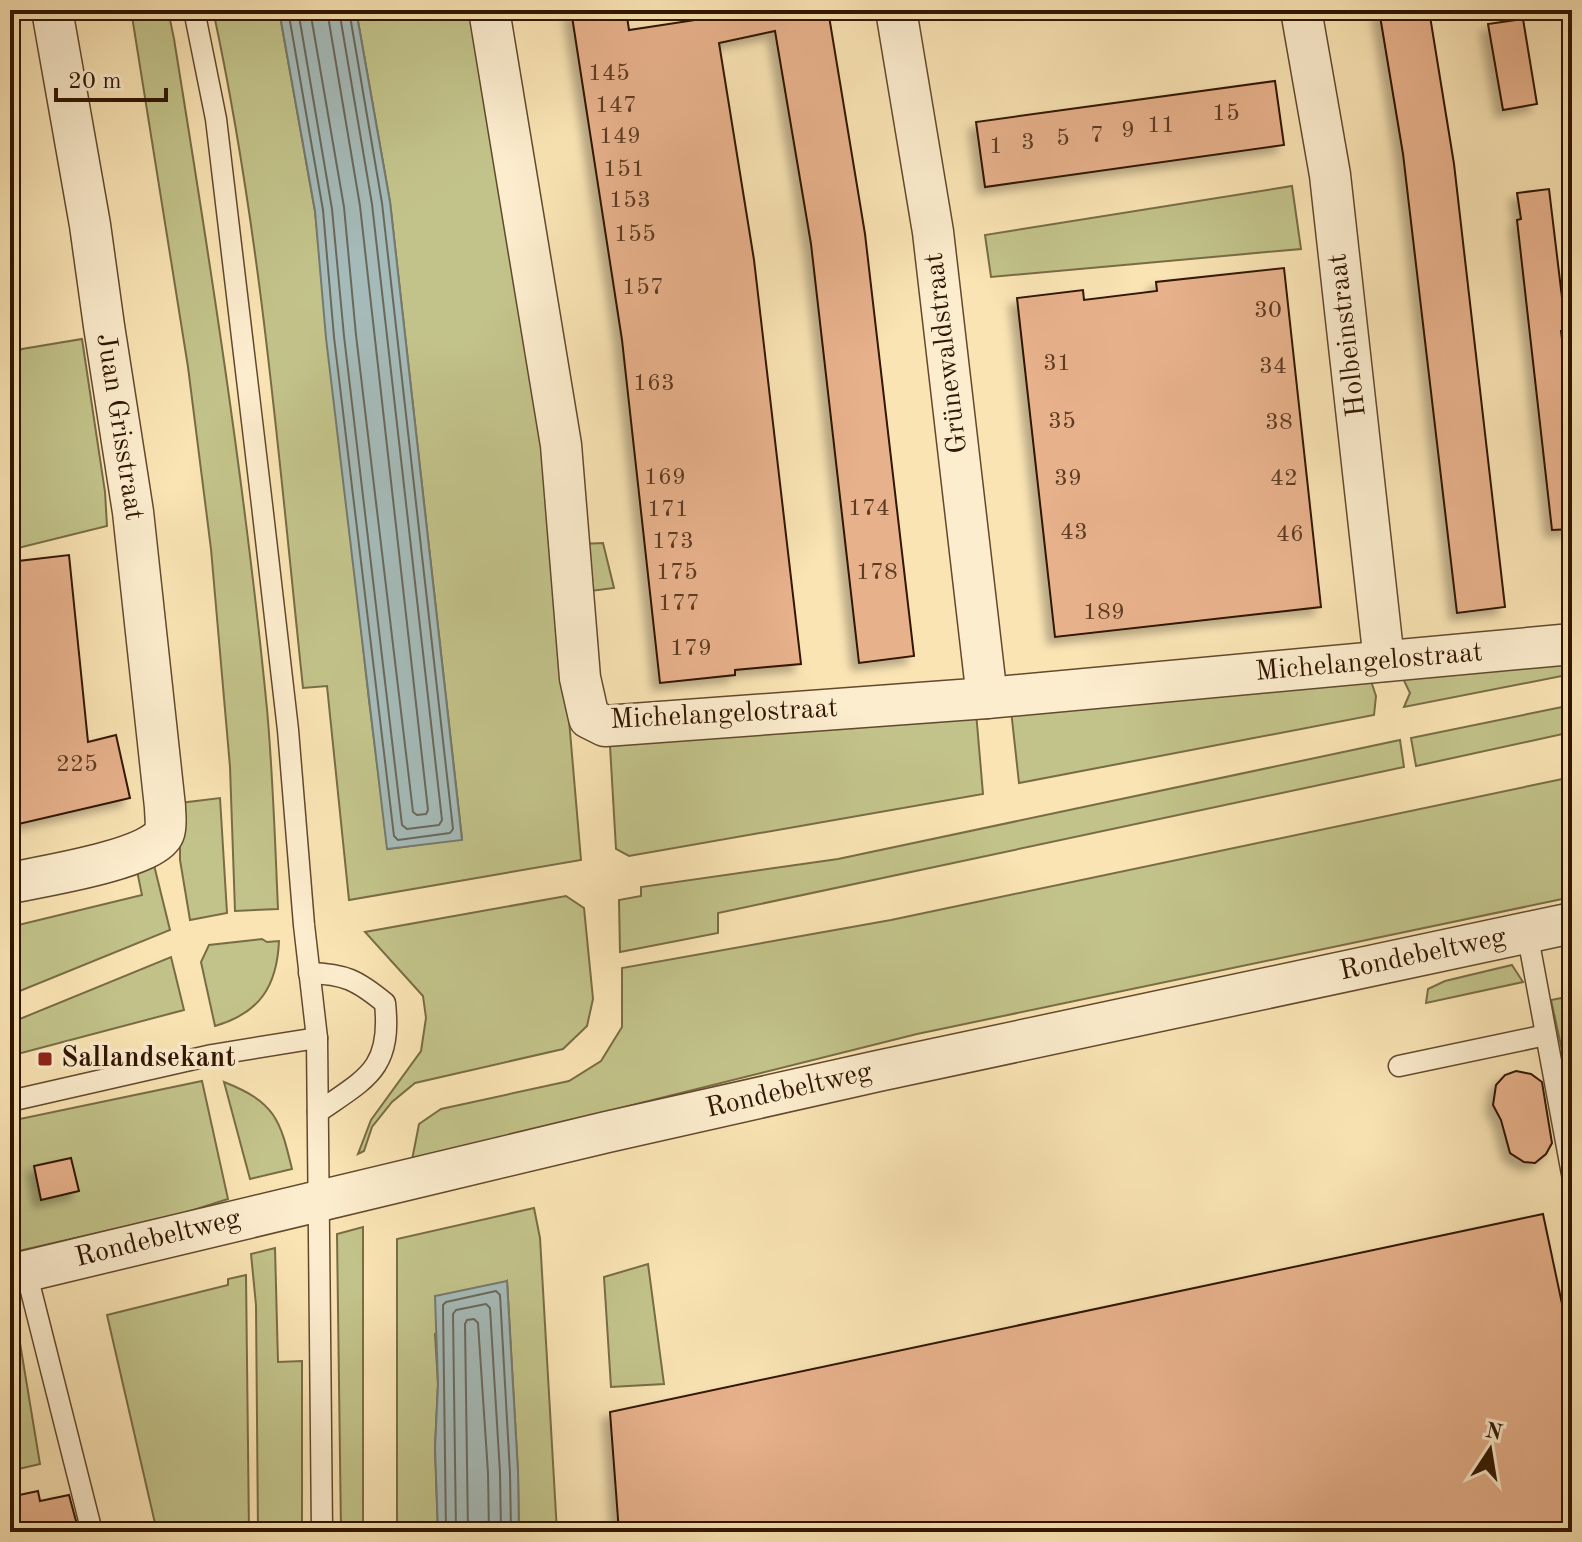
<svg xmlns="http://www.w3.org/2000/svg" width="1582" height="1542" font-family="'Old Standard TT',serif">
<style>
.green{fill:#c2c38a;stroke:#796c45;stroke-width:2}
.water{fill:#a5bbb9;stroke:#76796f;stroke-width:2}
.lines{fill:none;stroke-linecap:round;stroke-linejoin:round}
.shore{stroke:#6a685c;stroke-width:2}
.building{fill:#e7b18b;stroke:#301500;stroke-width:2;filter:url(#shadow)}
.service-casing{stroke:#62492d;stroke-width:23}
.minor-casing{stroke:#62492d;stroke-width:43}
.service{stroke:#fcedce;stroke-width:20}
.minor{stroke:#fcedce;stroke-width:40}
.poi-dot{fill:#8f2418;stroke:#fcedce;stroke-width:3}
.labels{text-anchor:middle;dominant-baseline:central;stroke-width:7;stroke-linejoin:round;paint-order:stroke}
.number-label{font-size:24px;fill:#5e3c23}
.street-label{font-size:28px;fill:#301500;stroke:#fcedce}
.poi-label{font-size:28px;font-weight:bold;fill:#301500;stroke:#fcedce;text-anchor:start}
</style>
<defs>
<filter id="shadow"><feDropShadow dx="-7" dy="7" stdDeviation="4" flood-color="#0004"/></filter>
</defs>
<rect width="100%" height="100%" fill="#fae4b4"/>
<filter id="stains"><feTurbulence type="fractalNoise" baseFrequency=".0025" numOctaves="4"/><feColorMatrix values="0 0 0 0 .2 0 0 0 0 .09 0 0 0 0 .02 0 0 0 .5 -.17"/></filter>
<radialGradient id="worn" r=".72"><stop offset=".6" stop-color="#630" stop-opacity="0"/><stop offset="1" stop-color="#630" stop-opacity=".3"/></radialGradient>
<g class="green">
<path d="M 131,10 L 168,10 L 174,39 C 210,261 245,485 267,709 C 273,775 275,842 278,909 L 235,911 L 230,767 L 211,549 L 188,367 Z"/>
<path d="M 213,10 L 279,10 L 315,211 L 369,700 L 388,849 L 462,839 L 390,202 L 356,10 L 476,10 L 544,428 L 581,860 L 349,900 L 327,686 L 303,688 C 279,461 261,233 213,10 Z"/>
<path d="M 1292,186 L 1301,249 L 991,277 L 985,235 Z"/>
<path d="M 82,339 L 105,492 L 107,526 L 10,550 L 10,358 L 22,349 Z"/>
<path d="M 603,543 L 614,588 L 591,591 L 581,544 Z"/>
<path d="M 1572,655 L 1572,674 L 1404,707 L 1410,693 L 1399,670 Z"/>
<path d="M 1369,675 L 1376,696 L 1374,715 L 1019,783 L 1011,710 Z"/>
<path d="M 1572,705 L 1572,732 L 1416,766 L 1411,738 Z"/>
<path d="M 976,712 L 983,794 L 629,856 L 616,849 L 610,746 Z"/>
<path d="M 1400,740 L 1404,767 L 718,913 L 718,933 L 620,952 L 619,900 L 641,896 L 641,887 L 838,859 Z"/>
<path d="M 1572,777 L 1572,897 L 917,1034 L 412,1160 L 419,1124 L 441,1109 L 569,1081 L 601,1061 L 622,1027 L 622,968 L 891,920 Z"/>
<path d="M 220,798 L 227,913 L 190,920 L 180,860 L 180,803 Z"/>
<path d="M 153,861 L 170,930 L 10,995 L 10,927 L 142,895 L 136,866 Z"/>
<path d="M 566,896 L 584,908 L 593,999 L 587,1026 L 563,1049 L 415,1083 L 392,1102 L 372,1127 L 364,1151 L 358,1154 L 371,1120 L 421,1051 L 426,1018 L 423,996 L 365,932 Z"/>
<path d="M 262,939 L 267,942 L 279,941 C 277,986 260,1013 215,1026 L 201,962 L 209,945 Z"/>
<path d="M 171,957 L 184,1010 L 10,1056 L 10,1023 Z"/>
<path d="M 1512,965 L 1523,982 L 1426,1003 L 1428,989 L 1445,981 Z"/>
<path d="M 1572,996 L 1572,1096 L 1551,1000 Z"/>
<path d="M 202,1081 L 228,1199 L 184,1213 L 10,1253 L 10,1121 Z"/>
<path d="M 224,1082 C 275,1102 280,1119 292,1169 L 250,1179 Z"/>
<path d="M 534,1208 L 540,1238 L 557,1532 L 519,1532 L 518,1472 L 507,1281 L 435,1334 L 438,1384 L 435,1448 L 438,1532 L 397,1532 L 397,1239 Z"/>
<path d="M 363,1227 L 363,1532 L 341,1532 L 337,1234 Z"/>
<path d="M 275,1248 L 278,1362 L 302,1361 L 302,1532 L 258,1532 L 256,1305 L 251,1254 Z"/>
<path d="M 648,1264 L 664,1384 L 611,1387 L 604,1277 Z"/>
<path d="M 246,1275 L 249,1532 L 157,1532 L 107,1315 L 228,1285 L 228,1279 Z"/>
<path d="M 19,1337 L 40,1464 L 10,1471 L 10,1339 Z"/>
</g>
<g class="water">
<path d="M 279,10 L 356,10 L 390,202 L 462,840 L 387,849 L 326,338 L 315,211 Z"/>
<path d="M 507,1281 L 518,1472 L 519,1532 L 438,1532 L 435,1448 L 438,1384 L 435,1296 Z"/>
</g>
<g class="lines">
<g class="shore">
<path d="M 288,10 L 323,210 L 334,337 L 394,836 L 398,840 L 450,833 L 453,829 L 382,203 L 349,10"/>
<path d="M 298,10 L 332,209 L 344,336 L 402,825 L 407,829 L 439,825 L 442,820 L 372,204 L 339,10"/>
<path d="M 310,10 L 344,207 L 356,335 L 413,812 L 417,815 L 426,814 L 428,810 L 360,206 L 327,10"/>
<path d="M 446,1532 L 443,1305 L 446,1302 L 496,1291 L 500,1295 L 510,1473 L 511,1532"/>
<path d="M 456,1532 L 453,1314 L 456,1310 L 486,1304 L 490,1308 L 500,1473 L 501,1532"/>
<path d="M 468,1532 L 465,1324 L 467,1320 L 474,1319 L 478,1323 L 488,1473 L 489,1532"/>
</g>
</g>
<g class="building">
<path d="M 571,10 L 626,10 L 629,30 L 702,19 L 701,10 L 828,10 L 865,234 L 914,656 L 859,663 L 811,244 L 775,31 L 719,43 L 754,260 L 801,664 L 735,670 L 735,675 L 660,683 L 622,340 Z"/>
<path d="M 1379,10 L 1429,10 L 1454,164 L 1505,607 L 1457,613 L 1403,154 Z"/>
<path d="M 1523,19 L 1537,104 L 1503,110 L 1488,24 Z"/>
<path d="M 1275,81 L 1284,145 L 985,187 L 976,122 Z"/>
<path d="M 1549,189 L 1566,331 L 1561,331 L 1572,420 L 1572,529 L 1552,530 L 1517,220 L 1521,219 L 1517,193 Z"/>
<path d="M 1284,268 L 1321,607 L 1055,637 L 1017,298 L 1083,290 L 1084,300 L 1157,291 L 1156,282 Z"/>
<path d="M 69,555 L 88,742 L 116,735 L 130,798 L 10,826 L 10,562 Z"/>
<path d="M 1516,1071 L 1531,1074 L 1542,1082 L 1552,1143 L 1546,1154 L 1535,1163 L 1524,1162 L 1510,1153 L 1501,1120 L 1493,1105 L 1496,1085 L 1505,1075 Z"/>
<path d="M 71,1158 L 79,1191 L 41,1200 L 34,1166 Z"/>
<path d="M 1543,1214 L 1572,1351 L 1572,1532 L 619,1532 L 610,1412 Z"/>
<path d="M 38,1491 L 40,1501 L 69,1495 L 79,1532 L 10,1532 L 10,1497 Z"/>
</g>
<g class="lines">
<defs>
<g id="service">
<path d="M 194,10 L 216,119 L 262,505 L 288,730 L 304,925 L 317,1038 L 322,1532"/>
<path d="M 1527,932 L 1572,1174"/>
<path d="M 309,973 C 345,974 357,980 385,1003 C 392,1069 367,1078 318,1112"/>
<path d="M 1399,1066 L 1546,1035"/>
<path d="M 10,1101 L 212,1055 L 317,1038"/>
<path d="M 26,1271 L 92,1532"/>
</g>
<g id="minor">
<path d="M 489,10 L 561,445 L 580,678 L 589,718 L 605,726 L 987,698 L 1572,644"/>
<path d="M 896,10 L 933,232 L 987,698"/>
<path d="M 1301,10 L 1330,175 L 1384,661"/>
<path d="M 10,883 C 39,877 154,859 164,833 C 167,826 165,814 165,807 L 133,512 L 104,326 L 90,225 L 52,10"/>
<path d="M 10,1275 L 607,1132 L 878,1071 L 1572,923"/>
</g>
</defs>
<use href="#service" class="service-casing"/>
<use href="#minor" class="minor-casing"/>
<use href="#service" class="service"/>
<use href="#minor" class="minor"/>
</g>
<rect class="poi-dot" x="37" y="1051" width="16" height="16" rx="4"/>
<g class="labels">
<g class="number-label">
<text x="609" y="74">145</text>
<text x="616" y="106">147</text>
<text x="1226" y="114">15</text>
<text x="1161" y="126">11</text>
<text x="1128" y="131">9</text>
<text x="1097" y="136">7</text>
<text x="620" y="137">149</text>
<text x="1063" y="139">5</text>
<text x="1028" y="143">3</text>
<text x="996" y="147">1</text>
<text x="624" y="170">151</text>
<text x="630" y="201">153</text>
<text x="635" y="235">155</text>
<text x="643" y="288">157</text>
<text x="1268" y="311">30</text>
<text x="1057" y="364">31</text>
<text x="1273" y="367">34</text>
<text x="654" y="384">163</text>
<text x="1062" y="422">35</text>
<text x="1279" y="423">38</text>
<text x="665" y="478">169</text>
<text x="1068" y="479">39</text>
<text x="1284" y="479">42</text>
<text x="869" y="509">174</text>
<text x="668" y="510">171</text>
<text x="1074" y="533">43</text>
<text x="1290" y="535">46</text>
<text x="673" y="542">173</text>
<text x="677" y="573">175</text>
<text x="877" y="573">178</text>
<text x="679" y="604">177</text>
<text x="1104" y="613">189</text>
<text x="691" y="649">179</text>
<text x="77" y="765">225</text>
</g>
<g class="street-label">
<text transform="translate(1348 335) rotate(-97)">Holbeinstraat</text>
<text transform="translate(947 353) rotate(-97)">Grünewaldstraat</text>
<text transform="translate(119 427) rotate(81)">Juan Grisstraat</text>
<text transform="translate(1369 663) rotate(-5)">Michelangelostraat</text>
<text transform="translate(724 715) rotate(-3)">Michelangelostraat</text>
<text transform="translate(1423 955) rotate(-12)">Rondebeltweg</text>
<text transform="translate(789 1091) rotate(-13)">Rondebeltweg</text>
<text transform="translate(158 1239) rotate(-14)">Rondebeltweg</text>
</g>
<g class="poi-label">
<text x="61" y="1059">Sallandsekant</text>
</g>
</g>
<rect width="1582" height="1542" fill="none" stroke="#fae4b4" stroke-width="40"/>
<rect x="12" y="12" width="1558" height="1518" fill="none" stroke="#301500" stroke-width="4"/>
<rect x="20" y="20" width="1542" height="1502" fill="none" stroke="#301500" stroke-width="2"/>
<g transform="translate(1490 1450) rotate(12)" stroke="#fcedce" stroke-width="6" paint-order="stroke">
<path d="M0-6L14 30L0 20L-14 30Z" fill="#301500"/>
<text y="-12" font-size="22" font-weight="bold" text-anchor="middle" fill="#301500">N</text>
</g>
<path d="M56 88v12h110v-12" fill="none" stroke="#301500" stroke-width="4"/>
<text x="68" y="88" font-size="24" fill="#301500" stroke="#fcedce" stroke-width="6" paint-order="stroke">20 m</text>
<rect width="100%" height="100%" filter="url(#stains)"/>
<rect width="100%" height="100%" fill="url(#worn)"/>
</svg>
